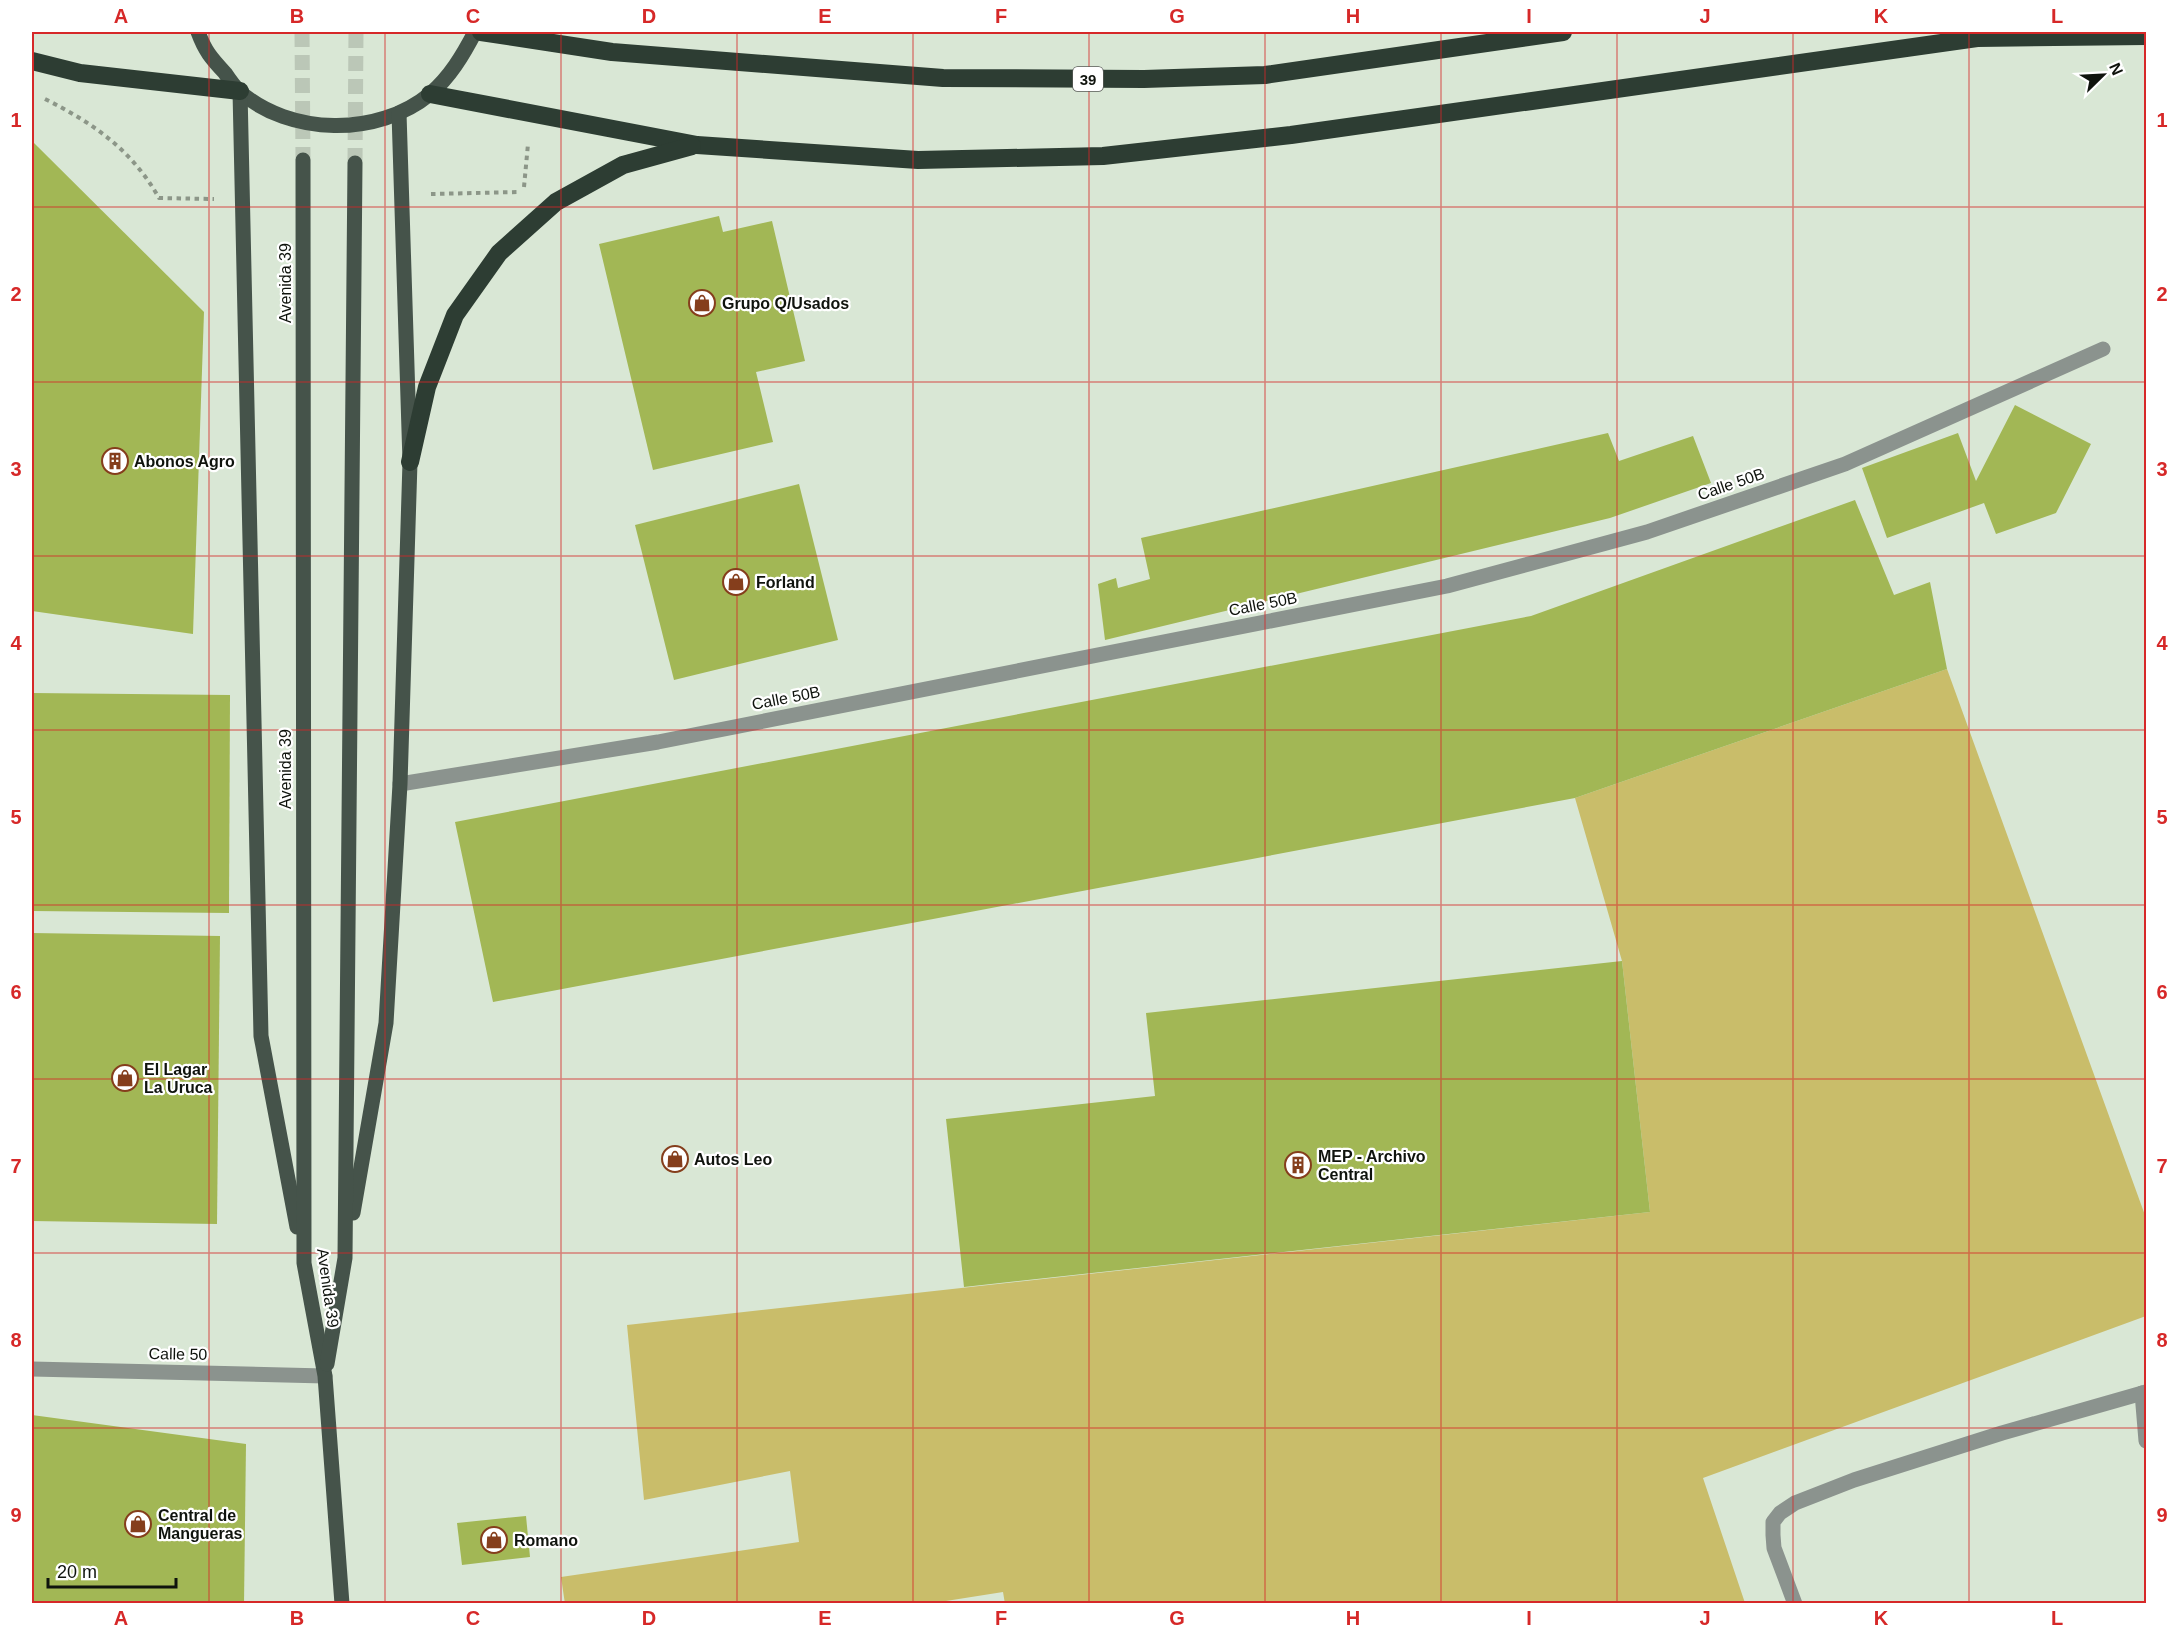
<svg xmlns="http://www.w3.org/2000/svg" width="2178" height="1635" font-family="Helvetica,sans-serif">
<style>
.green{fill:#c9bd6a}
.building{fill:#a2b755}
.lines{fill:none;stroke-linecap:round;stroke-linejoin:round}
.major-tunnel{stroke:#bbc7b7;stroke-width:15;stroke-dasharray:15 8;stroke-linecap:butt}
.path{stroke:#8c9688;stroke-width:4;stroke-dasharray:4.5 4.5;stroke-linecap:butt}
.minor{stroke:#8b938e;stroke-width:15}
.major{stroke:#45534a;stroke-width:15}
.highway{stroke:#2d3d33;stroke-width:18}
.grid{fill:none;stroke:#d62828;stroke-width:1.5;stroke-opacity:0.55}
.labels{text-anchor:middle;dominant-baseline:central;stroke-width:4.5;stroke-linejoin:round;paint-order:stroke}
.shield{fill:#fff;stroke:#575a56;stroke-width:1.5}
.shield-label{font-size:15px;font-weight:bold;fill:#0f130d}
.street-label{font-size:16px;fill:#0f130d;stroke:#fff}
.poi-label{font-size:16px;font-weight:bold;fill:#0f130d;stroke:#fff;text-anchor:start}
.neatline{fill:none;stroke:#d62828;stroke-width:2}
.grid-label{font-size:20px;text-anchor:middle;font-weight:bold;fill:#d62828}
</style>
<rect width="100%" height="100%" fill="#d9e7d5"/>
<path class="green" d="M 1947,669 L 2146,1218 L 2146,1316 L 1703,1478 L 1745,1603 L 1005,1604 L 1003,1592 L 927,1604 L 565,1604 L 561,1577 L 799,1542 L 790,1471 L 644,1500 L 627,1325 L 1650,1212 L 1622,961 L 1575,798 Z"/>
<g class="building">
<path d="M 32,141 L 204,312 L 193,634 L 32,611 Z"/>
<path d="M 719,216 L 723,232 L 772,221 L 805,361 L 756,372 L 773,442 L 653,470 L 599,244 Z"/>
<path d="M 2015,405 L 2091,444 L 2056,513 L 1996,534 L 1984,503 L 1887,538 L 1862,468 L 1958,433 L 1976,481 Z"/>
<path d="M 1608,433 L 1619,461 L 1693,436 L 1711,483 L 1610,518 L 1105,640 L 1098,584 L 1116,578 L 1118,588 L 1150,579 L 1141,538 Z"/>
<path d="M 799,484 L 838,640 L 674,680 L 635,525 Z"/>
<path d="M 1855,500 L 1894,595 L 1930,582 L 1947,669 L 1575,798 L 493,1002 L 455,822 L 1531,616 Z"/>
<path d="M 32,693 L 230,695 L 229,913 L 32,911 Z"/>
<path d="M 32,933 L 220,936 L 217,1224 L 32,1221 Z"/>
<path d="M 1622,961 L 1650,1212 L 964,1287 L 946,1119 L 1155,1096 L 1146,1013 Z"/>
<path d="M 32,1415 L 246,1444 L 244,1604 L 32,1604 Z"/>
<path d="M 526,1516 L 530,1557 L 462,1565 L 457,1523 Z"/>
</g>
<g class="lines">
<g class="major-tunnel">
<path d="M 302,32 L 303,160"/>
<path d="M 355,163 L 356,32"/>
</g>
<g class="path">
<path d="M 45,99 C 93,123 132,150 159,198 L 214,199"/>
<path d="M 524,187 L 528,144"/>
<path d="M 431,194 L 519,192"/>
</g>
<g class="minor">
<path d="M 400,784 L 658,742 L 1447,586 L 1647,532 L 1845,464 L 2103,349"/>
<path d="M 32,1369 L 325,1376"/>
<path d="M 2142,1393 L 2146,1441"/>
<path d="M 1795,1604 L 1774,1548 L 1773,1535 L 1773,1522 L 1780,1513 L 1795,1503 L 1854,1480 L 2002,1433 L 2146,1392"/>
</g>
<g class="major">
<path d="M 198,32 C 205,51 211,58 225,73 C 229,79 234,86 239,91 C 290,136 378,137 430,94 C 450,77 463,55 475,32"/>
<path d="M 240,91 L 261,1036 L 297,1227"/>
<path d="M 303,160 L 304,1263 L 325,1376 L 342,1604"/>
<path d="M 353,1213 L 386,1023 L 400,784 L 410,462 L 399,113"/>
<path d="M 327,1364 L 345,1258 L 355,163"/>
</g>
<g class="highway">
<path d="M 481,32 L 612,52 L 943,78 L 1144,79 L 1265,75 L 1563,32"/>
<path d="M 32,61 L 80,73 L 240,91"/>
<path d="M 430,94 L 697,145 L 918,160 L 1103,156 L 1291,135 L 1977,38 L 2146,36"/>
<path d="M 410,462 L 427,387 L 455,315 L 499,253 L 556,202 L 623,165 L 692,146"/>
</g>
</g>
<path class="grid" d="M 209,32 L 209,1604M 385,32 L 385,1604M 561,32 L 561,1604M 737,32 L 737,1604M 913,32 L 913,1604M 1089,32 L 1089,1604M 1265,32 L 1265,1604M 1441,32 L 1441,1604M 1617,32 L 1617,1604M 1793,32 L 1793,1604M 1969,32 L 1969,1604M 32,207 L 2146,207M 32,382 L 2146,382M 32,556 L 2146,556M 32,730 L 2146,730M 32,905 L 2146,905M 32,1079 L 2146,1079M 32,1253 L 2146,1253M 32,1428 L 2146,1428"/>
<defs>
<symbol id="shop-ring" viewBox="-11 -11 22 22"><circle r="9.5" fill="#fff" stroke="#853e1c" stroke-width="1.5"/><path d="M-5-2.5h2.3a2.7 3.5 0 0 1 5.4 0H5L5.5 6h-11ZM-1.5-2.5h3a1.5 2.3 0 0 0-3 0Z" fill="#853e1c"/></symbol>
<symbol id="building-ring" viewBox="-11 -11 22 22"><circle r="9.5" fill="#fff" stroke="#853e1c" stroke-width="1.5"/><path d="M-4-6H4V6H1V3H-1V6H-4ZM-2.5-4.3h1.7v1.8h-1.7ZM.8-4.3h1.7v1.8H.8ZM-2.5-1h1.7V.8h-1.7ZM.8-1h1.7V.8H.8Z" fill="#853e1c"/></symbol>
</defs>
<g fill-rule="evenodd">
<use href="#shop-ring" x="687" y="288" width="30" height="30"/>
<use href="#building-ring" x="100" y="446" width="30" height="30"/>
<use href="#shop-ring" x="721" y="567" width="30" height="30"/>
<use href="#shop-ring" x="110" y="1063" width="30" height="30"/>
<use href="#shop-ring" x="660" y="1144" width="30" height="30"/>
<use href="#building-ring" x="1283" y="1150" width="30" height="30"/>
<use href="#shop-ring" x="123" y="1509" width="30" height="30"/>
<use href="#shop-ring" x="479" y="1525" width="30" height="30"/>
</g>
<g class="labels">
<rect class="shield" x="1073" y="67" width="30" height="24" rx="4.5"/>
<g class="shield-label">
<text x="1088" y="79">39</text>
</g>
<g class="street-label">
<text transform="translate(285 283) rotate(-90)">Avenida 39</text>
<text transform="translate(1731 484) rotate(-19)">Calle 50B</text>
<text transform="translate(1263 604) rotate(-11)">Calle 50B</text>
<text transform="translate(786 698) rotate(-11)">Calle 50B</text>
<text transform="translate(285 769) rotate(-90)">Avenida 39</text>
<text transform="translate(328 1288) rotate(82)">Avenida 39</text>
<text transform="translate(178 1354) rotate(1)">Calle 50</text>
</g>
<g class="poi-label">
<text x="722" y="303">Grupo Q/Usados</text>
<text x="134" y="461">Abonos Agro</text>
<text x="756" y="582">Forland</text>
<text x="144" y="1069">El Lagar<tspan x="144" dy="18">La Uruca</tspan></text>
<text x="1318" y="1156">MEP - Archivo<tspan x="1318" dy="18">Central</tspan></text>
<text x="694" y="1159">Autos Leo</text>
<text x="158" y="1515">Central de<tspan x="158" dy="18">Mangueras</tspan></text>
<text x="514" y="1540">Romano</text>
</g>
</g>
<rect width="2178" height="1635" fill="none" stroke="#ffffff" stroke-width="66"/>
<g transform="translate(2103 75) rotate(66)" stroke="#ffffff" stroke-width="4.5" paint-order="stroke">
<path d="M0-4.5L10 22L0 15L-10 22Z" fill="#0f130d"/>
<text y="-9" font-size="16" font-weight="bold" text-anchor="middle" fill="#0f130d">N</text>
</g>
<path d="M48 1578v9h128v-9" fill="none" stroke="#0f130d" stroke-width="3"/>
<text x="57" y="1578" font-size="18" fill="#0f130d" stroke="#ffffff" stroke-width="4.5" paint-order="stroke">20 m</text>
<rect x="33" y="33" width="2112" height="1569" class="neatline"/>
<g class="grid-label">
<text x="121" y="23">A</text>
<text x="297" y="23">B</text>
<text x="473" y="23">C</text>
<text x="649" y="23">D</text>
<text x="825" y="23">E</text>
<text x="1001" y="23">F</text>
<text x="1177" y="23">G</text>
<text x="1353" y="23">H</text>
<text x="1529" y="23">I</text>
<text x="1705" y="23">J</text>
<text x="1881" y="23">K</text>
<text x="2057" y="23">L</text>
<text x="16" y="127">1</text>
<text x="2162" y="127">1</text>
<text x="16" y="301">2</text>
<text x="2162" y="301">2</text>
<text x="16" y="476">3</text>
<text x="2162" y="476">3</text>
<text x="16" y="650">4</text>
<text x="2162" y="650">4</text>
<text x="16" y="824">5</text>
<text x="2162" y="824">5</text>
<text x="16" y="999">6</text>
<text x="2162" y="999">6</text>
<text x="16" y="1173">7</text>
<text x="2162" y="1173">7</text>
<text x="16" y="1347">8</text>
<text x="2162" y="1347">8</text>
<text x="16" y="1522">9</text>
<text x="2162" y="1522">9</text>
<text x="121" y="1625">A</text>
<text x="297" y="1625">B</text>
<text x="473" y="1625">C</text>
<text x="649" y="1625">D</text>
<text x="825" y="1625">E</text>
<text x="1001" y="1625">F</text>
<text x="1177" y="1625">G</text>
<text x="1353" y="1625">H</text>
<text x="1529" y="1625">I</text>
<text x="1705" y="1625">J</text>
<text x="1881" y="1625">K</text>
<text x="2057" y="1625">L</text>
</g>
</svg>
